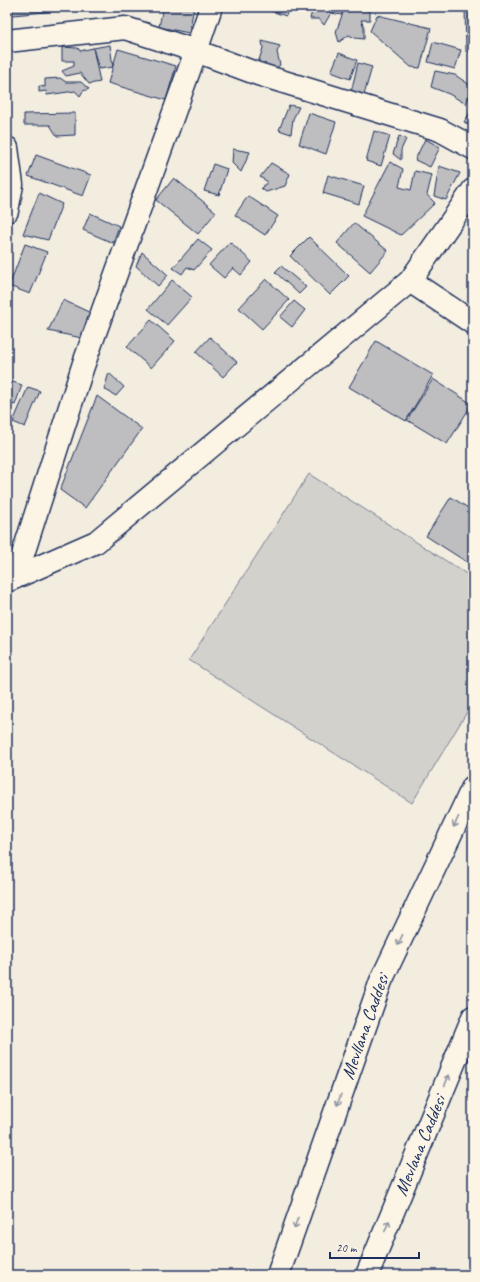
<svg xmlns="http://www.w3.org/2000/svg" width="480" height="1282" font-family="Caveat,sans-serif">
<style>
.green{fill:#d3d1cc;stroke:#778095}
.building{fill:#bebec0;stroke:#1b2f5e}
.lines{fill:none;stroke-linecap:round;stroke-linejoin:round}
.minor-casing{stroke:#1b2f5e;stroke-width:25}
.major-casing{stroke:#1b2f5e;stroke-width:25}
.minor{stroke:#fcf5e5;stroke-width:22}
.major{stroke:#fcf5e5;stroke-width:22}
.oneway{stroke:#8c92a2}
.labels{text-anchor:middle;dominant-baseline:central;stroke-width:3;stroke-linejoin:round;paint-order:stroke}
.street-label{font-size:19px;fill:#1b2f5e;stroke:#fcf5e5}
</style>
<rect width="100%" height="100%" fill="#f3ede0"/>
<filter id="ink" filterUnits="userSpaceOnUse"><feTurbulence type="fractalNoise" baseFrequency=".025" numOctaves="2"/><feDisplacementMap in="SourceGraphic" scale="8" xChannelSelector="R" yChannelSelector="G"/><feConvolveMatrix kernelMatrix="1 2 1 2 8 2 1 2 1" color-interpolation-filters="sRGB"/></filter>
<g filter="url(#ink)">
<path class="green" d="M 309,474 L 473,578 L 473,702 L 412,803 L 189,660 Z"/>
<g class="building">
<path d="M 12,7 L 89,7 L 89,8 L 13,15 Z"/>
<path d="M 163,7 L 194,7 L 189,33 L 159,27 Z"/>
<path d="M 273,7 L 289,7 L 286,16 L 271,11 Z"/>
<path d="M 313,7 L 342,7 L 342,15 L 331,13 L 324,25 L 319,19 L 310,19 Z"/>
<path d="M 345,7 L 357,7 L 370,11 L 370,20 L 361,20 L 364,27 L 364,39 L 355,38 L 349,35 L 339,42 L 336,32 Z"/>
<path d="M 465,7 L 473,7 L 473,52 L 466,52 Z"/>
<path d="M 377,15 L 431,28 L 420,68 L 411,67 L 370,31 Z"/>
<path d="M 262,41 L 280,46 L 277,52 L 280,65 L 273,70 L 258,63 L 263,48 Z"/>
<path d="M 433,42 L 461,50 L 455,69 L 428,62 Z"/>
<path d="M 110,45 L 113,67 L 99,69 L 93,48 Z"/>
<path d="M 62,47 L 78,48 L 80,51 L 93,48 L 100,82 L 89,84 L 80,73 L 66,76 L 62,71 L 74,66 L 74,61 L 62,61 Z"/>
<path d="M 118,49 L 176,66 L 166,100 L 108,83 Z"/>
<path d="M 339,53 L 357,60 L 350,79 L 331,72 Z"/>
<path d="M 358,63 L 372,67 L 364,95 L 351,92 Z"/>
<path d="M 435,71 L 455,75 L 473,87 L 466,104 L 449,94 L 431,87 Z"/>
<path d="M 60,78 L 66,82 L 81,82 L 89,89 L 83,91 L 80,96 L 75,91 L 47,95 L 46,91 L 39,92 L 39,86 L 45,87 L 45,79 Z"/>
<path d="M 289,105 L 299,107 L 293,119 L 291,134 L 279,130 Z"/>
<path d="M 473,108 L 473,127 L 464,122 Z"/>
<path d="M 75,113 L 75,135 L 57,136 L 50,125 L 24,125 L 24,114 Z"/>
<path d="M 309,113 L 336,122 L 326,154 L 299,144 Z"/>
<path d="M 374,131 L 390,136 L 381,166 L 366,161 Z"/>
<path d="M 399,136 L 406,139 L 401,150 L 401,160 L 393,154 Z"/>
<path d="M 425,139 L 440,147 L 430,167 L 415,160 Z"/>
<path d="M 233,149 L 250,152 L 241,172 L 232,163 Z"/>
<path d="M 36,155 L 91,175 L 83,196 L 28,176 Z"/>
<path d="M 390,162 L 403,169 L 399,187 L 411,190 L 415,171 L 432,175 L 427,195 L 435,203 L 401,235 L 362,216 Z"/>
<path d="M 271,163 L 290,174 L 285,186 L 266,192 L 261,188 L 268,182 L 260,177 Z"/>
<path d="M 213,164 L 227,169 L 219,195 L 204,191 Z"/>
<path d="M 439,166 L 460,173 L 446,200 L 434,196 Z"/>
<path d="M 328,175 L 364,186 L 359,204 L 323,193 Z"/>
<path d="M 174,178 L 216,212 L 198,234 L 156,200 Z"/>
<path d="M 39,193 L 62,204 L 48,240 L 23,234 Z"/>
<path d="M 248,196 L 278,216 L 265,235 L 235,215 Z"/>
<path d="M 90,213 L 119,226 L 113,243 L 83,230 Z"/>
<path d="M 354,223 L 388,251 L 370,272 L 337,243 Z"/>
<path d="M 309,237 L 349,276 L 330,295 L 290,256 Z"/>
<path d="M 198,239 L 212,250 L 194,270 L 187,267 L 182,274 L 173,268 Z"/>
<path d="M 230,242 L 252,262 L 241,275 L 233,268 L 224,278 L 209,265 Z"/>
<path d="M 25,244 L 47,252 L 30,294 L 9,286 Z"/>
<path d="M 142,252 L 168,275 L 158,286 L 136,266 Z"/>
<path d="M 281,266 L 306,287 L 299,294 L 275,272 Z"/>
<path d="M 266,279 L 289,300 L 262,329 L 239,308 Z"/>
<path d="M 172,280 L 192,297 L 167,325 L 148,309 Z"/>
<path d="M 63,300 L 93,314 L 82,338 L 48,331 Z"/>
<path d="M 294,301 L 305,310 L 292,327 L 280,317 Z"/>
<path d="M 151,320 L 175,341 L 151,368 L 127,347 Z"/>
<path d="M 210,337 L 237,362 L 223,377 L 196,352 Z"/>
<path d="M 376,341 L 433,375 L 406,421 L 349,387 Z"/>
<path d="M 109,373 L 124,387 L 116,396 L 104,389 Z"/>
<path d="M 433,379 L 472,404 L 447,444 L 407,420 Z"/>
<path d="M 7,380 L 22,385 L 15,405 L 7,403 Z"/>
<path d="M 28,387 L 40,391 L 25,427 L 13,422 Z"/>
<path d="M 97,396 L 142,429 L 85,508 L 60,490 Z"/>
<path d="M 451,497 L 473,511 L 473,566 L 426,536 Z"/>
</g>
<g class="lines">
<defs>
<g id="minor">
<path d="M 7,41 L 125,28 L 196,51 L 258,74 L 440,130 L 473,148"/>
<path d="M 7,148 L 12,185 L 7,211"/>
<path d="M 410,281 L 473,323"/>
<path d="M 16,576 L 83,366 L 196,51 L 211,7"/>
<path d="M 7,581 L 96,542 L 410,281 L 473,190"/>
</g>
<g id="major">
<path id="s1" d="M 278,1275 L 381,981 L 473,787"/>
<path id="s2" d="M 367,1275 L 473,1017"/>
</g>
</defs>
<use href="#minor" class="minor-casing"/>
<use href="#major" class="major-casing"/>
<use href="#minor" class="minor"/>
<use href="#major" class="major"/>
</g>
<defs><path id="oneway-shaft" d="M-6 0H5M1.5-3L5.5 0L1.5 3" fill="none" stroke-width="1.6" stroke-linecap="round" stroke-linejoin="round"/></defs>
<g class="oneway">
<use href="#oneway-shaft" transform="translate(456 822) rotate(116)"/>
<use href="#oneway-shaft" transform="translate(400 940) rotate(116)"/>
<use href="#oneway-shaft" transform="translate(447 1080) rotate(-68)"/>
<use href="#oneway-shaft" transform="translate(339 1100) rotate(109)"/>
<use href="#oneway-shaft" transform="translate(296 1223) rotate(109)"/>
<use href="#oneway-shaft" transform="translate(387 1226) rotate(-68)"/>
</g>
</g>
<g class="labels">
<g class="street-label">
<text stroke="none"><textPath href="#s1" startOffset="263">Mevllana Caddesi</textPath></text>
<text stroke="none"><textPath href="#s2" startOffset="140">Mevlana Caddesi</textPath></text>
</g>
</g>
<rect width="480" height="1282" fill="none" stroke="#fcf5e5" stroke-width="24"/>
<rect x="12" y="12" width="456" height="1258" fill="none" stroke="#1b2f5e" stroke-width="1.5" filter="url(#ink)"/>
<path d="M330 1252v6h89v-6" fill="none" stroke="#1b2f5e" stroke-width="2"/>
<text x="336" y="1252" font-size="12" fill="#1b2f5e" stroke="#fcf5e5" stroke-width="3" paint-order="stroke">20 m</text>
</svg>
